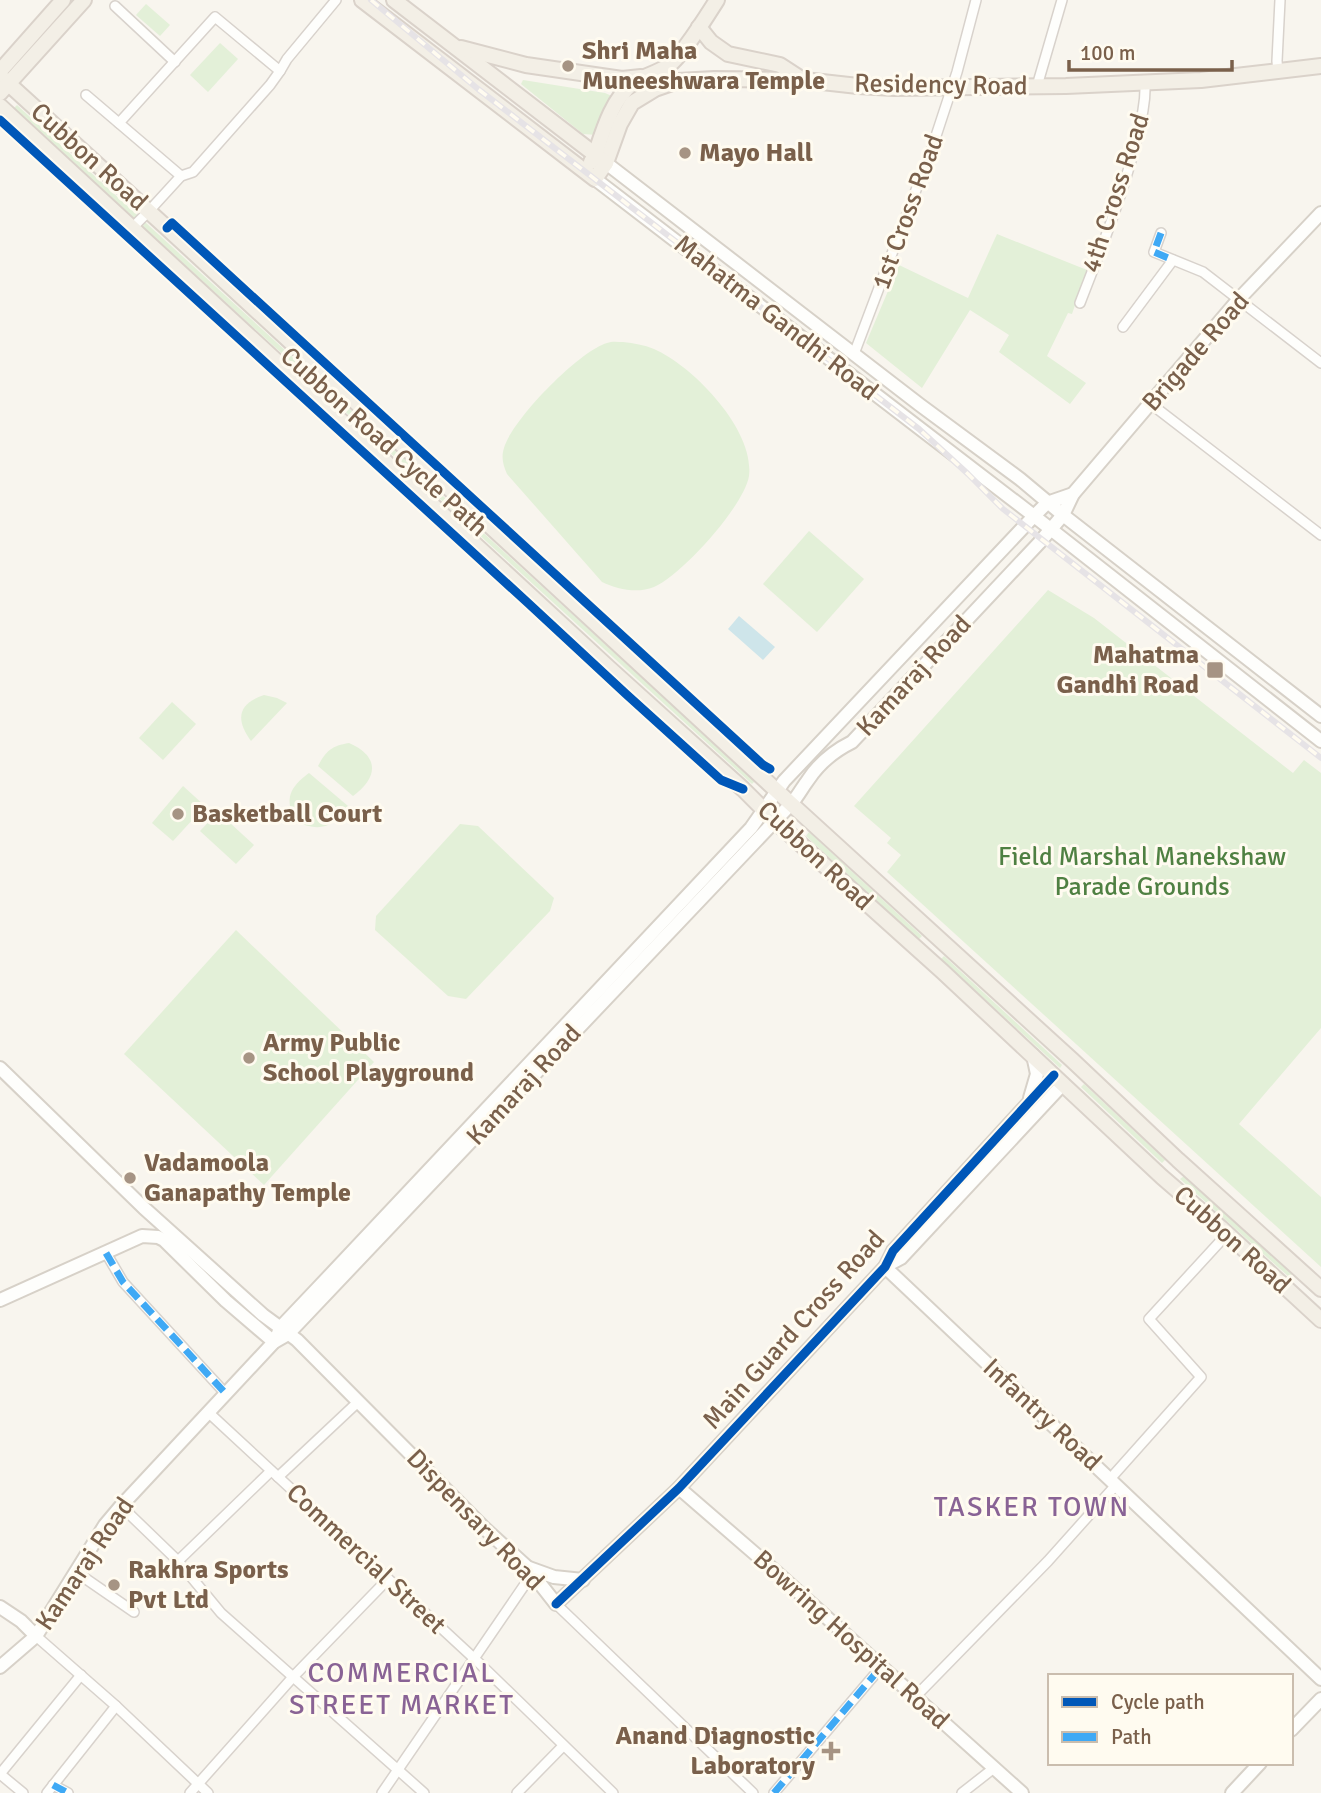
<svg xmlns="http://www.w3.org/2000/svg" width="1321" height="1793" font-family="Signika,sans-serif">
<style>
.green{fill:#e3f0d8}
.water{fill:#cee5ea}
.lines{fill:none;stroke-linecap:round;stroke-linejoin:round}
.street-casing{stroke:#d8d2cc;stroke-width:12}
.secondary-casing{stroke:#d7d1c8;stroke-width:16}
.primary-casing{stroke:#dad2ca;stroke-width:18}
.street{stroke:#fefefc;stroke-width:9}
.secondary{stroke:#fefefc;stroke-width:12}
.primary{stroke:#f3efe6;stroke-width:14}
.rail-casing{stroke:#e6e3e6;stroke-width:6}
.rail{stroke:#fffbf0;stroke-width:3.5;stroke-dasharray:10;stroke-linecap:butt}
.quiet{stroke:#3fa9f5;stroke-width:7;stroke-dasharray:14 7;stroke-linecap:butt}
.cycleway-casing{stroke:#fffbf0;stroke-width:13}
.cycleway{stroke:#0057b8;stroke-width:9}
.poi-dot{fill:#a69484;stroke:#fffbf0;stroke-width:2.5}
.labels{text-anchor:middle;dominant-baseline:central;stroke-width:6;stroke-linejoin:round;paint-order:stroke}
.poi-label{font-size:26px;font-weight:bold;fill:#7a604b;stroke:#fffbf0;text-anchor:start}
.street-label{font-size:26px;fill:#7a604b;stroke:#fffbf0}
.park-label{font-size:26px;fill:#4f8042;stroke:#fffbf0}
.neighbourhood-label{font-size:28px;letter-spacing:2px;fill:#896395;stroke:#fffbf0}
</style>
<rect width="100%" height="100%" fill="#f8f5ee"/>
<g class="green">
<path d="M 146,4 L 170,25 L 160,36 L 136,15 Z"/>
<path d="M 220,43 L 238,59 L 208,92 L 190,75 Z"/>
<path d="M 523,80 L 605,93 L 614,97 L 597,135 L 583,134 L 521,84 Z"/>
<path d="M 17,105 L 414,468 L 411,472 L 14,108 Z"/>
<path d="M 997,234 L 1087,270 L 1072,314 L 1068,313 L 1047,356 L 1086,383 L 1070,404 L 999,352 L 1009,335 L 970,310 L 922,388 L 866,343 L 899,265 L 968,298 Z"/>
<path d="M 623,342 C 634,343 644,345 654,349 C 693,366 755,430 749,476 C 744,506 682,575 654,587 C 637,594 617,589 602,582 L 507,474 C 503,465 501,457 504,448 C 512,420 579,351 607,343 C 612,341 618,342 623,342 Z"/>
<path d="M 432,486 L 755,781 L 752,784 L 429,489 Z"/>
<path d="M 809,531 L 864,579 L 817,632 L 763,584 Z"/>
<path d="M 1048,590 L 1094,618 L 1293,773 L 1304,760 L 1321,773 L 1321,1028 L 1239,1124 L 1321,1197 L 1321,1267 L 887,872 L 901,855 L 887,843 L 891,838 L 854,806 Z"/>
<path d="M 264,695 L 277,698 L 287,703 L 251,741 C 235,719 238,704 264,695 Z"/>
<path d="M 172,702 L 196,724 L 163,760 L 139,738 Z"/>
<path d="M 349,743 C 379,756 379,777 353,796 L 318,766 C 326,751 331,746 349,743 Z"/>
<path d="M 309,773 L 348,806 C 333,828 320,832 296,822 C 284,799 289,788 309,773 Z"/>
<path d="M 183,786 L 205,806 L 173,841 L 152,823 Z"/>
<path d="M 218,812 L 254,845 L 236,864 L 200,831 Z"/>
<path d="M 460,824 L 478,826 L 554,898 L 550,911 L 466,999 L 448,996 L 375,930 L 376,916 Z"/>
<path d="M 809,832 L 922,936 L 918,940 L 806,836 Z"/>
<path d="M 236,930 L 374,1062 L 264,1185 L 124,1054 Z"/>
<path d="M 944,956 L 1062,1065 L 1060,1068 L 941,959 Z"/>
<path d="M 1084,1084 L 1165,1160 L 1162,1163 L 1081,1087 Z"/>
<path d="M 1184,1176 L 1292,1274 L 1289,1277 L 1180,1179 Z"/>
</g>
<path class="water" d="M 739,616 L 775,647 L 763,660 L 728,629 Z"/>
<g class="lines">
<defs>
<g id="street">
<path d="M 115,6 L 175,62"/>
<path d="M 280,71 L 287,59 L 336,0"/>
<path d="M 1278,72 L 1277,61 L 1280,0"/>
<path d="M 1037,86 L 1062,0"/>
<path d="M 86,95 L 181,176"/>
<path d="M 119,123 L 215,17 L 280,71 L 270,85 L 193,172 L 181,176 L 149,211 L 132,228"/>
<path d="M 1161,233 L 1154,252 L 1203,272 L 1321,363"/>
<path d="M 1080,303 C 1100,251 1121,200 1135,146 C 1140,125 1146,104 1145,82"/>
<path d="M 1123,327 L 1173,260"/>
<path d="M 854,354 L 933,145 L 957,72 L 976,0"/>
<path d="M 1151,404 L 1321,535"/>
<path d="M 106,1253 L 123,1282 L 226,1394"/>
<path d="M 209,1413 L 478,1662 L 613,1793"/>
<path d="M 278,1477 L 359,1401"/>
<path d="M 1110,1479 L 1201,1377 L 1149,1319 L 1227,1234"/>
<path d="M 121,1506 L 178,1561 L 221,1613 L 424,1793"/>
<path d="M 178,1561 L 271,1471"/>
<path d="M 76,1572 L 134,1612"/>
<path d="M 556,1604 L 753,1793"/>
<path d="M 36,1636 L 116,1706 L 208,1793"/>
<path d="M 916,1696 L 1048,1561 L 1116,1485"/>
<path d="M 0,1774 L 81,1675"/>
<path d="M 0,1774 L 23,1793"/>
<path d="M 53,1785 L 68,1793"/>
<path d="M 47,1793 L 116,1706"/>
<path d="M 190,1793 L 293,1677 L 388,1579"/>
<path d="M 382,1793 L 532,1574"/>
<path d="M 517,1793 L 563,1746"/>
<path d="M 774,1793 L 882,1666"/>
<path d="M 962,1793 L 994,1768"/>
</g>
<g id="secondary">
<path d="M 606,163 L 920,405 L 1020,479 L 1063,515 L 1321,716"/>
<path d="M 595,179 L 1034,516 L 1321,741"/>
<path d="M 0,1068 L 144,1208 L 263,1315 L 297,1340 L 483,1527 L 527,1567 L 556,1604 L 679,1488 L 885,1267 L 893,1251 L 1054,1075"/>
<path d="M 1030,1098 L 1037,1074 L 1033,1055"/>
<path d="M 886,1266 L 901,1258 L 1063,1084"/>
<path d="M 885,1267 L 1321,1679"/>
<path d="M 0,1300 L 142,1236 L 158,1237 L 164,1240 L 226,1301 L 274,1342"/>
<path d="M 277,1336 L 280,1328 L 317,1289 L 751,828 L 784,781 L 1034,516 L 1047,503 L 1073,494"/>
<path d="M 679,1488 L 775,1571 L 1022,1793"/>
<path d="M 529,1568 L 554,1577 L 583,1580"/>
<path d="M 0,1607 L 21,1621 L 36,1636"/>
<path d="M 0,1667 L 36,1636 L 105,1525 L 121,1506 L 274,1342 L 288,1334 L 791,804 C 798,796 802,788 808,780 C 819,763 834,751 852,742 L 1039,543 L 1063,515 L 1073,494 L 1239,299 L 1321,213"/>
<path d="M 1291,1730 L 1321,1699"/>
<path d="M 1232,1793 L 1260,1763"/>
</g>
<g id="primary">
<path d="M 362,0 L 595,179 L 606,163 L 620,124 L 632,103 L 655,89 L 678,81 L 714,79 L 804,80 L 858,86 L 894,88 L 1066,86 L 1201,80 L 1321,66"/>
<path d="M 394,0 L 606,163"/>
<path d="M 699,27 L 711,42 L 728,54 L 780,65 L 803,80"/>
<path d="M 461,48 L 526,65 L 622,79 L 641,77"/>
<path d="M 0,71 L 63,0"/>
<path d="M 0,76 L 167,228 L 777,791 L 1072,1060 L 1178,1160 L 1321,1289"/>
<path d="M 0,93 L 84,0"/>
<path d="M 0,106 L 609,668 L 743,789 L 775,821 L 942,971 L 1162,1177 L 1221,1228 L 1321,1320"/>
<path d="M 591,162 L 595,155 C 603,131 612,99 633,83 C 644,76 657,73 668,66 C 683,55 706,17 717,0"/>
</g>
</defs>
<use href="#street" class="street-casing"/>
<use href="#secondary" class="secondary-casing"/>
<use href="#primary" class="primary-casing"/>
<use href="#street" class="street"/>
<use href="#secondary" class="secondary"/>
<use href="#primary" class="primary"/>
<defs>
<path id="rail" d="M 371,0 L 478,89 L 919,429 L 968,474 L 1003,509 L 1321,758"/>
</defs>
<use href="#rail" class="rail-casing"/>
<use href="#rail" class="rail"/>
<g class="quiet">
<path d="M 1161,233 L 1154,252 L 1173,260"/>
<path d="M 106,1253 L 123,1282 L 226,1394"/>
<path d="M 53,1785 L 68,1793"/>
<path d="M 774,1793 L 882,1666"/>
</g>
<defs>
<g id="cycleway">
<path d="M 0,120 L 528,603 L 626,694 L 721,780 L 743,789"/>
<path d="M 167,228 L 172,223 L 763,765 L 770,769"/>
<path d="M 556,1604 L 679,1488 L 885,1267 L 893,1251 L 1054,1075"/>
</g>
</defs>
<use href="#cycleway" class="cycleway-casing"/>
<use href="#cycleway" class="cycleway"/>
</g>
<g class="poi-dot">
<circle cx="568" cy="66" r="7"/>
<circle cx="685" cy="153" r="7"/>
<rect x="1206" y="661" width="18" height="18" rx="3.5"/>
<circle cx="178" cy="814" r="7"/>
<circle cx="249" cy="1058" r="7"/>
<circle cx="130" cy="1178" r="7"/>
<circle cx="114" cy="1585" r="7"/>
<path d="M827.5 1740.5h7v7h7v7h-7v7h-7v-7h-7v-7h7z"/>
</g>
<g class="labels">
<g class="poi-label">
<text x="582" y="51">Shri Maha<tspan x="582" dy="30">Muneeshwara Temple</tspan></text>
<text x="699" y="153">Mayo Hall</text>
<text x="1199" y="655" text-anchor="end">Mahatma<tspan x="1199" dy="30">Gandhi Road</tspan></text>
<text x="192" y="814">Basketball Court</text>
<text x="263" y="1043">Army Public<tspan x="263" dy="30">School Playground</tspan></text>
<text x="144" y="1163">Vadamoola<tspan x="144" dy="30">Ganapathy Temple</tspan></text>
<text x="128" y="1570">Rakhra Sports<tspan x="128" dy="30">Pvt Ltd</tspan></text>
<text x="815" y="1736" text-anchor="end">Anand Diagnostic<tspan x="815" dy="30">Laboratory</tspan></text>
</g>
<g class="street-label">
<text transform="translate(941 85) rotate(1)">Residency Road</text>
<text transform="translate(89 157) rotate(42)">Cubbon Road</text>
<text transform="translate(1116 193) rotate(-72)">4th Cross Road</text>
<text transform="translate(908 212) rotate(-70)">1st Cross Road</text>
<text transform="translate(776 318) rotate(38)">Mahatma Gandhi Road</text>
<text transform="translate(1196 352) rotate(-49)">Brigade Road</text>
<text transform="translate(384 442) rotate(42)">Cubbon Road Cycle Path</text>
<text transform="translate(914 676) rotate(-47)">Kamaraj Road</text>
<text transform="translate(815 856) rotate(43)">Cubbon Road</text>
<text transform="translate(524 1085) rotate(-47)">Kamaraj Road</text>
<text transform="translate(1232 1240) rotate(42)">Cubbon Road</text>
<text transform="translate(794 1330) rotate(-48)">Main Guard Cross Road</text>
<text transform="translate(1042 1415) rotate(43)">Infantry Road</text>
<text transform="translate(475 1520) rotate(46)">Dispensary Road</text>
<text transform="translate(366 1559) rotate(43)">Commercial Street</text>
<text transform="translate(85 1564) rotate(-56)">Kamaraj Road</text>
<text transform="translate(851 1640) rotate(42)">Bowring Hospital Road</text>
</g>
<g class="park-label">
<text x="1142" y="857">Field Marshal Manekshaw<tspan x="1142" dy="30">Parade Grounds</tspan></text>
</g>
<g class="neighbourhood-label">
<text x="1032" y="1507">TASKER TOWN</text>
<text x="402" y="1673">COMMERCIAL<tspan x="402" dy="32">STREET MARKET</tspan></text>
</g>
</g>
<rect x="1048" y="1674" width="245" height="91" fill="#fffbf0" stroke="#cabdae" stroke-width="2"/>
<rect x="1062" y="1697" width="35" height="10" fill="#0057b8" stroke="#cabdae" stroke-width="2"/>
<text x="1111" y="1709" font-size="21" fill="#7a604b">Cycle path</text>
<rect x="1062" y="1732" width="35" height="10" fill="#3fa9f5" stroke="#cabdae" stroke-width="2"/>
<text x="1111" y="1744" font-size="21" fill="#7a604b">Path</text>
<path d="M1069 60v10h163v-10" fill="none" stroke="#7a604b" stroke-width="3.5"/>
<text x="1080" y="60" font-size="21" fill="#7a604b" stroke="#fffbf0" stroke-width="5" paint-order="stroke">100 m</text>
</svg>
